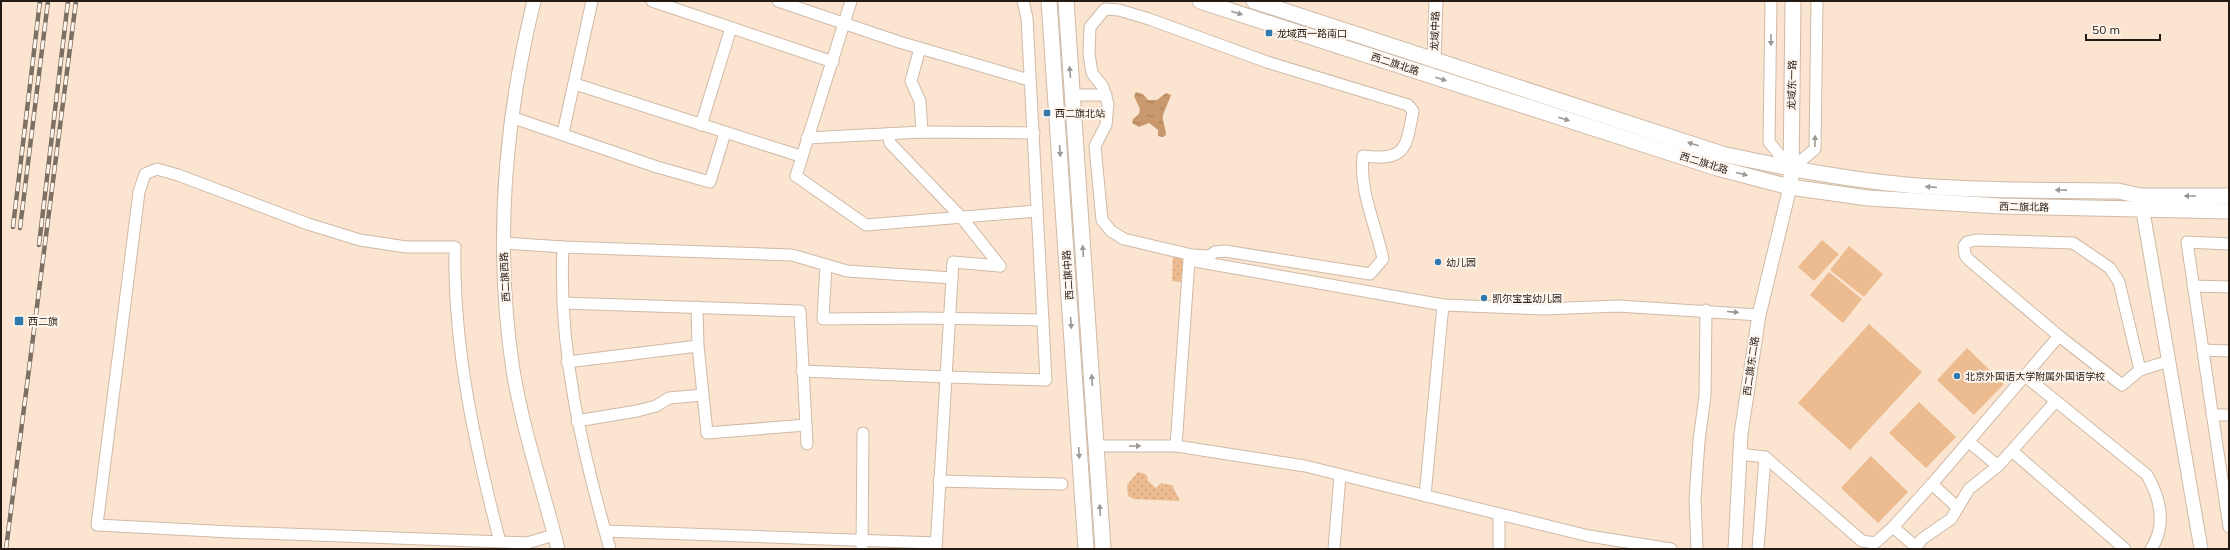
<svg xmlns="http://www.w3.org/2000/svg" width="2230" height="550" font-family="Mulish,'Noto Sans SC',sans-serif">
<style>
.grass{fill:#ecbb8f}
.park{fill:url(#park-dots)}
.water{fill:url(#water-ripples)}
.lines{fill:none;stroke-linecap:round;stroke-linejoin:round}
.minor-casing{stroke:#cfbaa7;stroke-width:13}
.tertiary-casing{stroke:#cfbaa7;stroke-width:15}
.secondary-casing{stroke:#cfbaa7;stroke-width:17}
.minor{stroke:#fff;stroke-width:11}
.tertiary{stroke:#fff;stroke-width:13}
.secondary{stroke:#fff;stroke-width:15}
.rail-casing{stroke:#7d6f62;stroke-width:4.5}
.rail{stroke:#fef5ed;stroke-width:3;stroke-dasharray:9;stroke-linecap:butt}
.oneway{fill:#9c9895}
.poi-dot{fill:#3178ad;stroke:#fef5ed;stroke-width:1.5}
.labels{text-anchor:middle;dominant-baseline:central;stroke-width:4;stroke-linejoin:round;paint-order:stroke}
.street-label{font-size:10px;fill:#231b14;stroke:#fef5ed}
.poi-label{font-size:10px;fill:#231b14;stroke:#fef5ed;text-anchor:start}
</style>
<defs>
<pattern id="park-dots" width="8" height="8" patternUnits="userSpaceOnUse"><rect width="8" height="8" fill="#ecbb8f"/><path d="M2 2h.1M6 6h.1" fill="none" stroke="#caa07a" stroke-width="1.8" stroke-linecap="round"/></pattern>
<pattern id="water-ripples" width="26" height="14" patternUnits="userSpaceOnUse"><rect width="26" height="14" fill="#c9996d"/><path d="M2 4q2-2 4 0t4 0M15 11q2-2 4 0t4 0" fill="none" stroke="#a37c58"/></pattern>
</defs>
<rect width="100%" height="100%" fill="#fbe5d1"/>
<g class="grass">
<path d="M 1822,240 L 1839,254 L 1814,281 L 1798,267 Z"/>
<path d="M 1849,246 L 1883,274 L 1864,297 L 1830,270 Z"/>
<path d="M 1829,272 L 1862,299 L 1843,323 L 1810,295 Z"/>
<path d="M 1869,324 L 1922,372 L 1850,450 L 1798,403 Z"/>
<path d="M 1967,348 L 2004,384 L 1974,415 L 1937,380 Z"/>
<path d="M 1919,402 L 1956,437 L 1926,468 L 1889,433 Z"/>
<path d="M 1871,456 L 1908,492 L 1878,523 L 1841,488 Z"/>
</g>
<g class="park">
<path d="M 1173,253 L 1184,255 L 1181,282 L 1172,281 Z"/>
<path d="M 1138,472 L 1145,474 L 1148,477 L 1147,480 L 1156,488 L 1161,483 L 1172,485 L 1180,501 L 1134,499 L 1128,496 L 1127,485 Z"/>
</g>
<path class="water" d="M 1136,92 L 1143,94 L 1148,100 L 1157,100 L 1166,93 L 1171,95 C 1169,102 1165,108 1163,115 C 1162,122 1166,128 1166,135 L 1163,137 L 1158,136 L 1158,130 L 1149,123 L 1139,127 L 1132,123 L 1133,119 L 1139,114 L 1140,109 L 1134,96 Z"/>
<g class="lines">
<defs>
<g id="minor">
<path d="M 652,1 L 833,62"/>
<path d="M 778,1 L 899,42 L 1029,80"/>
<path d="M 851,1 L 796,176 L 866,225 L 1037,211"/>
<path d="M 1771,1 L 1769,142 L 1791,169 L 1815,149 L 1817,1"/>
<path d="M 1105,9 L 1119,10 L 1149,19 L 1267,62 L 1408,105 L 1413,111 C 1406,149 1406,161 1363,156 C 1359,191 1376,225 1383,259 L 1370,274 L 1225,251 L 1215,252 L 1209,256 L 1192,255 L 1124,239 L 1111,231 L 1102,220 L 1095,146 L 1106,125 L 1108,104 L 1103,87 L 1092,73 L 1089,54 L 1090,27 Z"/>
<path d="M 920,48 L 911,81 L 920,101 L 922,132"/>
<path d="M 575,84 L 800,156"/>
<path d="M 1072,95 L 1106,95"/>
<path d="M 511,117 L 657,167 L 710,182 L 725,133"/>
<path d="M 701,125 L 731,28"/>
<path d="M 563,133 L 592,1"/>
<path d="M 888,134 L 890,143 L 962,218 L 1000,266"/>
<path d="M 807,138 L 922,132 L 1034,133"/>
<path d="M 503,243 L 563,247 L 792,255 L 847,271 L 952,278"/>
<path d="M 2229,244 L 2187,242 L 2229,527"/>
<path d="M 563,247 C 558,351 582,450 610,549"/>
<path d="M 826,265 L 823,319 L 922,318 L 1043,320"/>
<path d="M 2193,286 L 2229,287"/>
<path d="M 563,303 L 800,311 L 807,444"/>
<path d="M 697,307 L 698,346 L 703,395"/>
<path d="M 2203,350 L 2229,351"/>
<path d="M 567,362 L 698,346"/>
<path d="M 2140,370 L 2119,282 L 2110,268 L 2073,243 L 1976,240 L 1967,242 L 1964,246 L 1965,255 L 1969,260 L 2059,336 L 2122,385 L 2140,370 L 2169,361"/>
<path d="M 802,371 L 946,377 L 953,262 L 1000,266"/>
<path d="M 2025,376 L 2147,475 C 2160,498 2167,525 2151,549"/>
<path d="M 2212,415 L 2229,415"/>
<path d="M 577,421 L 637,411 L 656,406 L 669,398 L 703,395 L 707,433 L 806,425"/>
<path d="M 1969,442 L 1998,466"/>
<path d="M 1096,446 L 1176,446 L 1305,466 L 1589,536 L 1671,549"/>
<path d="M 1176,446 L 1189,260 L 1443,305 L 1543,309 L 1618,306 L 1759,315"/>
<path d="M 2012,451 L 2125,549"/>
<path d="M 1739,454 L 1765,457 L 1862,541 L 1875,543 L 1893,527 L 1932,484 L 2059,336"/>
<path d="M 939,481 L 1062,484"/>
<path d="M 1932,484 L 1957,507"/>
<path d="M 1425,496 L 1443,305"/>
<path d="M 1499,514 L 1499,549"/>
<path d="M 1893,527 L 1916,547"/>
<path d="M 605,531 L 936,543"/>
<path d="M 500,542 C 475,446 453,347 455,247 L 406,247 L 360,240 L 308,224 L 178,175 L 157,169 L 145,174 L 139,192 L 97,525 L 231,532 L 527,543 L 554,535"/>
<path d="M 862,549 L 863,433"/>
<path d="M 936,549 L 946,377 L 1046,380 L 1027,18 L 1023,1"/>
<path d="M 1334,549 L 1340,475"/>
<path d="M 1697,549 L 1695,500 L 1699,441 L 1705,395 L 1706,310"/>
<path d="M 1758,549 L 1765,457"/>
<path d="M 1915,549 L 1922,539 L 1951,519 L 1969,489 L 1998,466 L 2056,401"/>
</g>
<g id="tertiary">
<path d="M 534,1 C 504,123 494,245 513,370 C 523,431 543,489 558,549"/>
<path d="M 1434,61 L 1436,1"/>
<path d="M 2141,200 L 2201,549"/>
<path d="M 1735,549 L 1741,434 L 1759,315 L 1790,187"/>
</g>
<g id="secondary">
<path d="M 1049,1 L 1086,549"/>
<path d="M 1066,1 L 1103,549"/>
<path d="M 1200,1 L 1717,168 L 1790,187 L 1868,198 L 2000,206 L 2229,211"/>
<path d="M 1254,1 L 1722,154 C 1792,169 1862,183 1934,187 C 1995,191 2057,190 2118,191 L 2141,196 L 2229,196"/>
<path d="M 1791,178 L 1793,1"/>
</g>
</defs>
<use href="#minor" class="minor-casing"/>
<use href="#tertiary" class="tertiary-casing"/>
<use href="#secondary" class="secondary-casing"/>
<use href="#minor" class="minor"/>
<use href="#tertiary" class="tertiary"/>
<use href="#secondary" class="secondary"/>
<defs>
<g id="rail">
<path d="M 13,227 L 40,1"/>
<path d="M 20,228 L 48,1"/>
<path d="M 39,245 L 68,1"/>
<path d="M 6,549 L 76,1"/>
</g>
</defs>
<use href="#rail" class="rail-casing"/>
<use href="#rail" class="rail"/>
</g>
<defs><path id="oneway-solid" d="M-6-.8H1V-3.2L6.5 0L1 3.2V.8H-6Z"/></defs>
<g class="oneway">
<use href="#oneway-solid" transform="translate(1237 13) rotate(18)"/>
<use href="#oneway-solid" transform="translate(1771 40) rotate(91)"/>
<use href="#oneway-solid" transform="translate(1070 72) rotate(-95)"/>
<use href="#oneway-solid" transform="translate(1441 79) rotate(18)"/>
<use href="#oneway-solid" transform="translate(1564 119) rotate(18)"/>
<use href="#oneway-solid" transform="translate(1815 141) rotate(-89)"/>
<use href="#oneway-solid" transform="translate(1693 144) rotate(-162)"/>
<use href="#oneway-solid" transform="translate(1060 151) rotate(86)"/>
<use href="#oneway-solid" transform="translate(1742 174) rotate(14)"/>
<use href="#oneway-solid" transform="translate(1931 187) rotate(-175)"/>
<use href="#oneway-solid" transform="translate(2061 190) rotate(-179)"/>
<use href="#oneway-solid" transform="translate(2190 196) rotate(-180)"/>
<use href="#oneway-solid" transform="translate(1083 251) rotate(-94)"/>
<use href="#oneway-solid" transform="translate(1733 312) rotate(5)"/>
<use href="#oneway-solid" transform="translate(1071 323) rotate(86)"/>
<use href="#oneway-solid" transform="translate(1092 380) rotate(-94)"/>
<use href="#oneway-solid" transform="translate(1135 446)"/>
<use href="#oneway-solid" transform="translate(1079 453) rotate(87)"/>
<use href="#oneway-solid" transform="translate(1100 510) rotate(-94)"/>
</g>
<g class="poi-dot">
<rect x="1265" y="29" width="8" height="8" rx="2"/>
<rect x="1043" y="109" width="8" height="8" rx="2"/>
<circle cx="1438" cy="262" r="4"/>
<circle cx="1484" cy="298" r="4"/>
<rect x="14" y="316" width="10" height="10" rx="2"/>
<circle cx="1957" cy="376" r="4"/>
</g>
<g class="labels">
<g class="street-label">
<text transform="translate(1435 31) rotate(-88)">龙域中路</text>
<text transform="translate(1395 64) rotate(18)">西二旗北路</text>
<text transform="translate(1792 85) rotate(-89)">龙域东一路</text>
<text transform="translate(1704 163) rotate(17)">西二旗北路</text>
<text transform="translate(2024 207) rotate(1)">西二旗北路</text>
<text transform="translate(1068 275) rotate(-94)">西二旗中路</text>
<text transform="translate(505 277) rotate(-93)">西二旗西路</text>
<text transform="translate(1751 366) rotate(-82)">西二旗东二路</text>
</g>
<g class="poi-label">
<text x="1277" y="33">龙域西一路南口</text>
<text x="1055" y="113">西二旗北站</text>
<text x="1446" y="262">幼儿园</text>
<text x="1492" y="298">凯尔宝宝幼儿园</text>
<text x="28" y="321">西二旗</text>
<text x="1965" y="376">北京外国语大学附属外国语学校</text>
</g>
</g>
<rect width="2230" height="550" fill="none" stroke="#231b14" stroke-width="4"/>
<path d="M2086 34v6h74v-6" fill="none" stroke="#231b14" stroke-width="2"/>
<text x="2092" y="34" font-size="12" fill="#231b14" stroke="#fef5ed" stroke-width="3" paint-order="stroke">50 m</text>
</svg>
